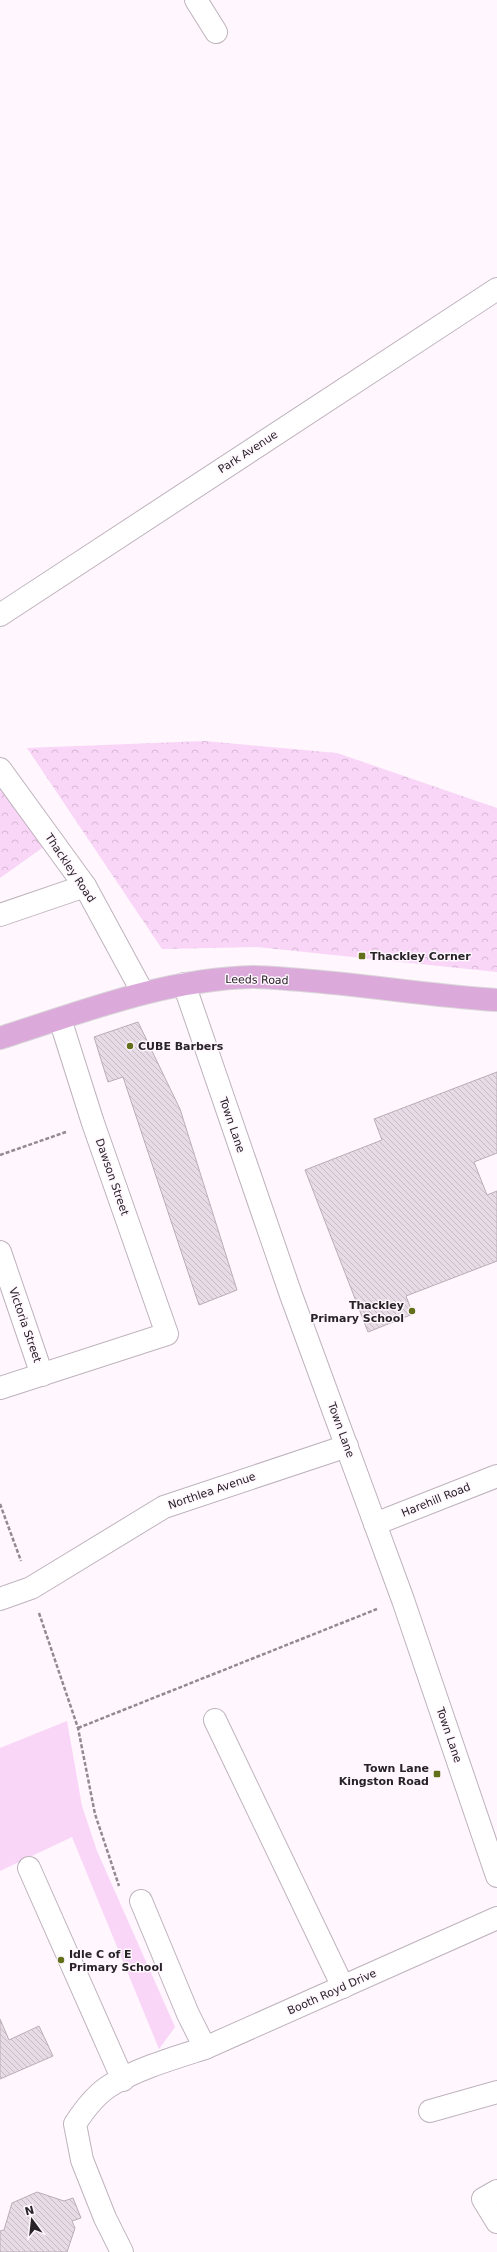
<svg xmlns="http://www.w3.org/2000/svg" width="497" height="2252" font-family="'DejaVu Sans',sans-serif">
<style>
.green{fill:#f9d5f7}
.forest{fill:url(#forest-crowns)}
.building{fill:url(#building-back-hatch);stroke:#b9aeb8}
.lines{fill:none;stroke-linecap:round;stroke-linejoin:round}
.minor-casing{stroke:#beb3bd;stroke-width:24}
.major-casing{stroke:#d8d7d8;stroke-width:24}
.path{stroke:#918b91;stroke-width:2.5;stroke-dasharray:4 2;stroke-linecap:butt}
.minor{stroke:#fff;stroke-width:22}
.major{stroke:#dbaada;stroke-width:22}
.poi-dot{fill:#63701b;stroke:#fff6fe;stroke-width:1.5}
.labels{text-anchor:middle;dominant-baseline:central;stroke-width:3;stroke-linejoin:round;paint-order:stroke}
.street-label{font-size:11px;fill:#272327;stroke:#fff6fe}
.poi-label{font-size:11px;font-weight:bold;fill:#272327;stroke:#fff6fe;text-anchor:start}
</style>
<defs>
<pattern id="forest-crowns" width="20" height="18" patternUnits="userSpaceOnUse"><rect width="20" height="18" fill="#f9d5f7"/><path d="M2 6a3 3 0 1 1 6 0M12 15a3 3 0 1 1 6 0" fill="none" stroke="#d5b7d4"/></pattern>
<pattern id="building-back-hatch" width="6" height="6" patternUnits="userSpaceOnUse"><rect width="6" height="6" fill="#e7dbe6"/><path d="M-1 5l2 2M0 0l6 6M5-1l2 2" fill="none" stroke="#c6bcc5"/></pattern>
</defs>
<rect width="100%" height="100%" fill="#fff6fe"/>
<path class="green" d="M 67,1721 L 82,1806 L 97,1851 L 175,2027 L 159,2049 L 72,1837 L 0,1871 L 0,1748 Z"/>
<g class="forest">
<path d="M 205,741 L 337,753 L 497,808 L 497,972 L 257,947 L 162,949 L 27,748 Z"/>
<path d="M 0,788 L 45,846 L 0,878 Z"/>
</g>
<g class="building">
<path d="M 138,1022 L 180,1109 L 237,1290 L 199,1305 L 123,1077 L 108,1082 L 94,1037 Z"/>
<path d="M 497,1072 L 497,1153 L 474,1162 L 487,1195 L 497,1191 L 497,1261 L 406,1296 L 413,1314 L 368,1332 L 305,1170 L 382,1140 L 374,1119 Z"/>
<path d="M 0,2019 L 9,2040 L 39,2026 L 53,2056 L 0,2079 Z"/>
<path d="M 37,2192 L 64,2201 L 73,2198 L 81,2218 L 72,2221 L 75,2228 L 67,2252 L 0,2252 L 0,2231 L 4,2230 L 12,2203 Z"/>
</g>
<g class="lines">
<defs>
<g id="minor">
<path d="M 196,0 L 216,32"/>
<path d="M 0,615 L 497,289"/>
<path d="M 0,769 L 85,886 L 143,993"/>
<path d="M 0,915 L 85,886"/>
<path d="M 184,984 L 291,1295 L 403,1600 L 497,1876"/>
<path d="M 0,1252 L 42,1375"/>
<path d="M 0,1388 L 167,1334 L 93,1123 L 60,1019"/>
<path d="M 375,1524 L 497,1476"/>
<path d="M 0,1599 L 31,1588 L 164,1507 L 347,1446"/>
<path d="M 215,1720 L 343,1987"/>
<path d="M 29,1868 L 123,2080"/>
<path d="M 141,1901 L 188,2014 L 205,2048"/>
<path d="M 430,2111 L 497,2092"/>
<path d="M 497,2191 L 483,2199 L 497,2222"/>
<path d="M 122,2252 L 105,2218 L 82,2160 L 75,2124 C 84,2110 96,2094 111,2085 C 139,2068 174,2058 205,2048 L 497,1918"/>
</g>
<path id="major" d="M 0,1038 C 82,1012 165,979 253,977 C 269,977 285,979 301,980 C 367,985 431,996 497,1000"/>
</defs>
<use href="#minor" class="minor-casing"/>
<use href="#major" class="major-casing"/>
<g class="path">
<path d="M 0,1155 L 66,1132"/>
<path d="M 0,1504 L 21,1561"/>
<path d="M 39,1613 L 78,1728 L 95,1814 L 119,1886"/>
<path d="M 78,1728 L 377,1609"/>
</g>
<use href="#minor" class="minor"/>
<use href="#major" class="major"/>
</g>
<g class="poi-dot">
<rect x="358" y="952" width="8" height="8" rx="2"/>
<circle cx="130" cy="1046" r="4"/>
<circle cx="412" cy="1311" r="4"/>
<rect x="433" y="1770" width="8" height="8" rx="2"/>
<circle cx="61" cy="1960" r="4"/>
</g>
<g class="labels">
<g class="street-label">
<text transform="translate(248 452) rotate(-33)">Park Avenue</text>
<text transform="translate(70 868) rotate(56)">Thackley Road</text>
<text transform="translate(257 980) rotate(1)">Leeds Road</text>
<text transform="translate(232 1125) rotate(71)">Town Lane</text>
<text transform="translate(112 1177) rotate(71)">Dawson Street</text>
<text transform="translate(25 1325) rotate(71)">Victoria Street</text>
<text transform="translate(341 1430) rotate(70)">Town Lane</text>
<text transform="translate(212 1491) rotate(-19)">Northlea Avenue</text>
<text transform="translate(436 1500) rotate(-22)">Harehill Road</text>
<text transform="translate(449 1735) rotate(71)">Town Lane</text>
<text transform="translate(332 1992) rotate(-24)">Booth Royd Drive</text>
</g>
<g class="poi-label">
<text x="370" y="956">Thackley Corner</text>
<text x="138" y="1046">CUBE Barbers</text>
<text x="404" y="1305" text-anchor="end">Thackley<tspan x="404" dy="13">Primary School</tspan></text>
<text x="429" y="1768" text-anchor="end">Town Lane<tspan x="429" dy="13">Kingston Road</tspan></text>
<text x="69" y="1954">Idle C of E<tspan x="69" dy="13">Primary School</tspan></text>
</g>
</g>
<g transform="translate(32 2220) rotate(345)" stroke="#fff6fe" stroke-width="3" paint-order="stroke">
<path d="M0-3L7 15L0 10L-7 15Z" fill="#272327"/>
<text y="-6" font-size="11" font-weight="bold" text-anchor="middle" fill="#272327">N</text>
</g>
</svg>
